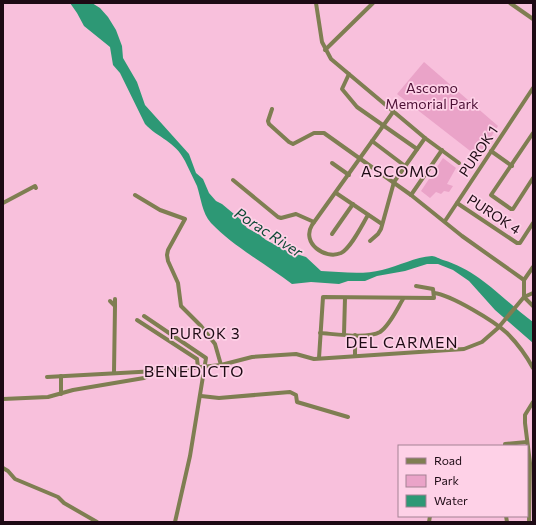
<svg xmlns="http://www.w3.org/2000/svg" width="536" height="525" font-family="Commissioner,sans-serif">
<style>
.green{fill:#eaa3c8}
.water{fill:#2d9875}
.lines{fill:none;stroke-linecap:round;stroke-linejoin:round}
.minor{stroke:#7f7e52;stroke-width:4}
.labels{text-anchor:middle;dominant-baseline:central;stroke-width:3.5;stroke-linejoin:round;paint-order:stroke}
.park-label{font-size:14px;fill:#4c0f34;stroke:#fed1e7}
.street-label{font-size:14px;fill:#1d0a14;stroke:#fed1e7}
.water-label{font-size:15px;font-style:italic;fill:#0e4936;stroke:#fed1e7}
.neighbourhood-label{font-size:15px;letter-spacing:1px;fill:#1d0a14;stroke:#fed1e7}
.quarter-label{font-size:16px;letter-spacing:1px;fill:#1d0a14;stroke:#fed1e7}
</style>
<rect width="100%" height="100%" fill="#f8c0dc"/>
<g class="green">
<path d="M 424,62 L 498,126 L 478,157 L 397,94 Z"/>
<path d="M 443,158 L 456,168 L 447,184 L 453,186 L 449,192 L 444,191 L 441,194 L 436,192 L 430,198 L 421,191 Z"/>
</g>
<path class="water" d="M 70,3 L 92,3 L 100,8 L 108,17 L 116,30 L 122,46 L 123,58 L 137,82 L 145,105 L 189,154 L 196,173 L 203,179 L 209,193 L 216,201 L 222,204 L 240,219 L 247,228 L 260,235 L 266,240 L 287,251 L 306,257 L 321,271 C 341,272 363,275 382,270 C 399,266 415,257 432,256 C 435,256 440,259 443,260 C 480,271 503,300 533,322 L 533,343 L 495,310 L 469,281 L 453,270 L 438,264 L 427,264 L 405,271 L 377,276 L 365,281 L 348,281 L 339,284 L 311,282 L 292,284 C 266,264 234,247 211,223 C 202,213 201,198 197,186 C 193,178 189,169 185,161 C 175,141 158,138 145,124 L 120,73 L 113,65 L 110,47 L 84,26 L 77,13 Z"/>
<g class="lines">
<g class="minor">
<path d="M 316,3 L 322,42 L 331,59 L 425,138 L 459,163"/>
<path d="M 510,3 L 533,19"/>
<path d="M 325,50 L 373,3"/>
<path d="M 349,74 L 342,89 L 357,107 L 417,149"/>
<path d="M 272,109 L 268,121 L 269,124 L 289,142 L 293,144 L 314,133 L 324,133 L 411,195 L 462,236 L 524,280"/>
<path d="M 533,133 L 491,195 L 511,209 L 513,209 L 533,178"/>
<path d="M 372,141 L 405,166"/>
<path d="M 491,151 L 512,166"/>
<path d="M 332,163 L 349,175"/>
<path d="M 233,180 L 278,217 L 281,218 L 296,214 L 314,222"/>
<path d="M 336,193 L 382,224"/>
<path d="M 135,195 L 160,210 L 185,219 L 168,250 L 167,255 L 168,261 L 178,283 L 181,306 L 201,326 L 215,344 L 221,365"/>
<path d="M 411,195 L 442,150"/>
<path d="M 3,203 L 35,186 L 36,188"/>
<path d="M 457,203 L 517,243 L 520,243 L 533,223"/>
<path d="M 368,215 C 362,225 351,248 341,253 C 325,260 301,243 312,225 L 393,112"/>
<path d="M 445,221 L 533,88"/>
<path d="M 332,234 L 353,204"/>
<path d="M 370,241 L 378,234 L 381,229 L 394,182 L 425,138"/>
<path d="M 524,280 L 533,267"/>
<path d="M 434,293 C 451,295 494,321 507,333 C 517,343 526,355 533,368"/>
<path d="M 524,297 L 533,306"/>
<path d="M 524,297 L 533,293"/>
<path d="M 115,299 L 115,306"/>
<path d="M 110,301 L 115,306 L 114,372"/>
<path d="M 144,316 L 206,358 L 190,456 L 175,522"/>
<path d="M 137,320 L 197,359 L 198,367"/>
<path d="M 320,333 C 335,334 368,339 380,332 C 390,325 397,309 403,299"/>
<path d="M 344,334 L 345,298"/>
<path d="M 355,335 L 355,356"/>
<path d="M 319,358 L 323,297 L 434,298 L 433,289 L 416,286"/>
<path d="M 61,376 L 61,394"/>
<path d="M 47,377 L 157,371"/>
<path d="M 201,396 L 219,398 L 290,392 L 296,395 L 297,402 L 348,417"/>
<path d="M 3,399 L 48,397 L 73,390 L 144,378 L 161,371 L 221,365 L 252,357 L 296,354 L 314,359 L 464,349 L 482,342 L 498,328 L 524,297 L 524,280"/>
<path d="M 505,446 L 505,444 L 527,442"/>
<path d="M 3,468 L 8,471 L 15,479 L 58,497 L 64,503 L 97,522"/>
<path d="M 506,516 L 507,522"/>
<path d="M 429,522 L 430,516"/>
<path d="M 529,522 L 530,463 L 525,423 L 525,415 L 533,402"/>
</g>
</g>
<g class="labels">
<g class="park-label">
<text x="432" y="87">Ascomo<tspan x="432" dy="16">Memorial Park</tspan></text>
</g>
<g class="street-label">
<text transform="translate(478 151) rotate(-56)">PUROK 1</text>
<text transform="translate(494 214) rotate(33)">PUROK 4</text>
</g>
<g class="water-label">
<text transform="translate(269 232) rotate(33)">Porac River</text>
</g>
<g class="neighbourhood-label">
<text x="205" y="333">PUROK 3</text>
</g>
<g class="quarter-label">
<text x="400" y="170">ASCOMO</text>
<text x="402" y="341">DEL CARMEN</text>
<text x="194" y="370">BENEDICTO</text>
</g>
</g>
<rect width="536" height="525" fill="none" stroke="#1d0a14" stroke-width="8"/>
<rect x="398" y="445" width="130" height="72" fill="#fed1e7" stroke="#a48193"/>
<rect x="406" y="458" width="20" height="6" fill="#7f7e52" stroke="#a48193"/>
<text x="434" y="465" font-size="12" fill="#1d0a14">Road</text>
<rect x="406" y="475" width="20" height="12" fill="#eaa3c8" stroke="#a48193"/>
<text x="434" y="485" font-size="12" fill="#1d0a14">Park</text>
<rect x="406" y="495" width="20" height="12" fill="#2d9875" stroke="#a48193"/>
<text x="434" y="505" font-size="12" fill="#1d0a14">Water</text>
</svg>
